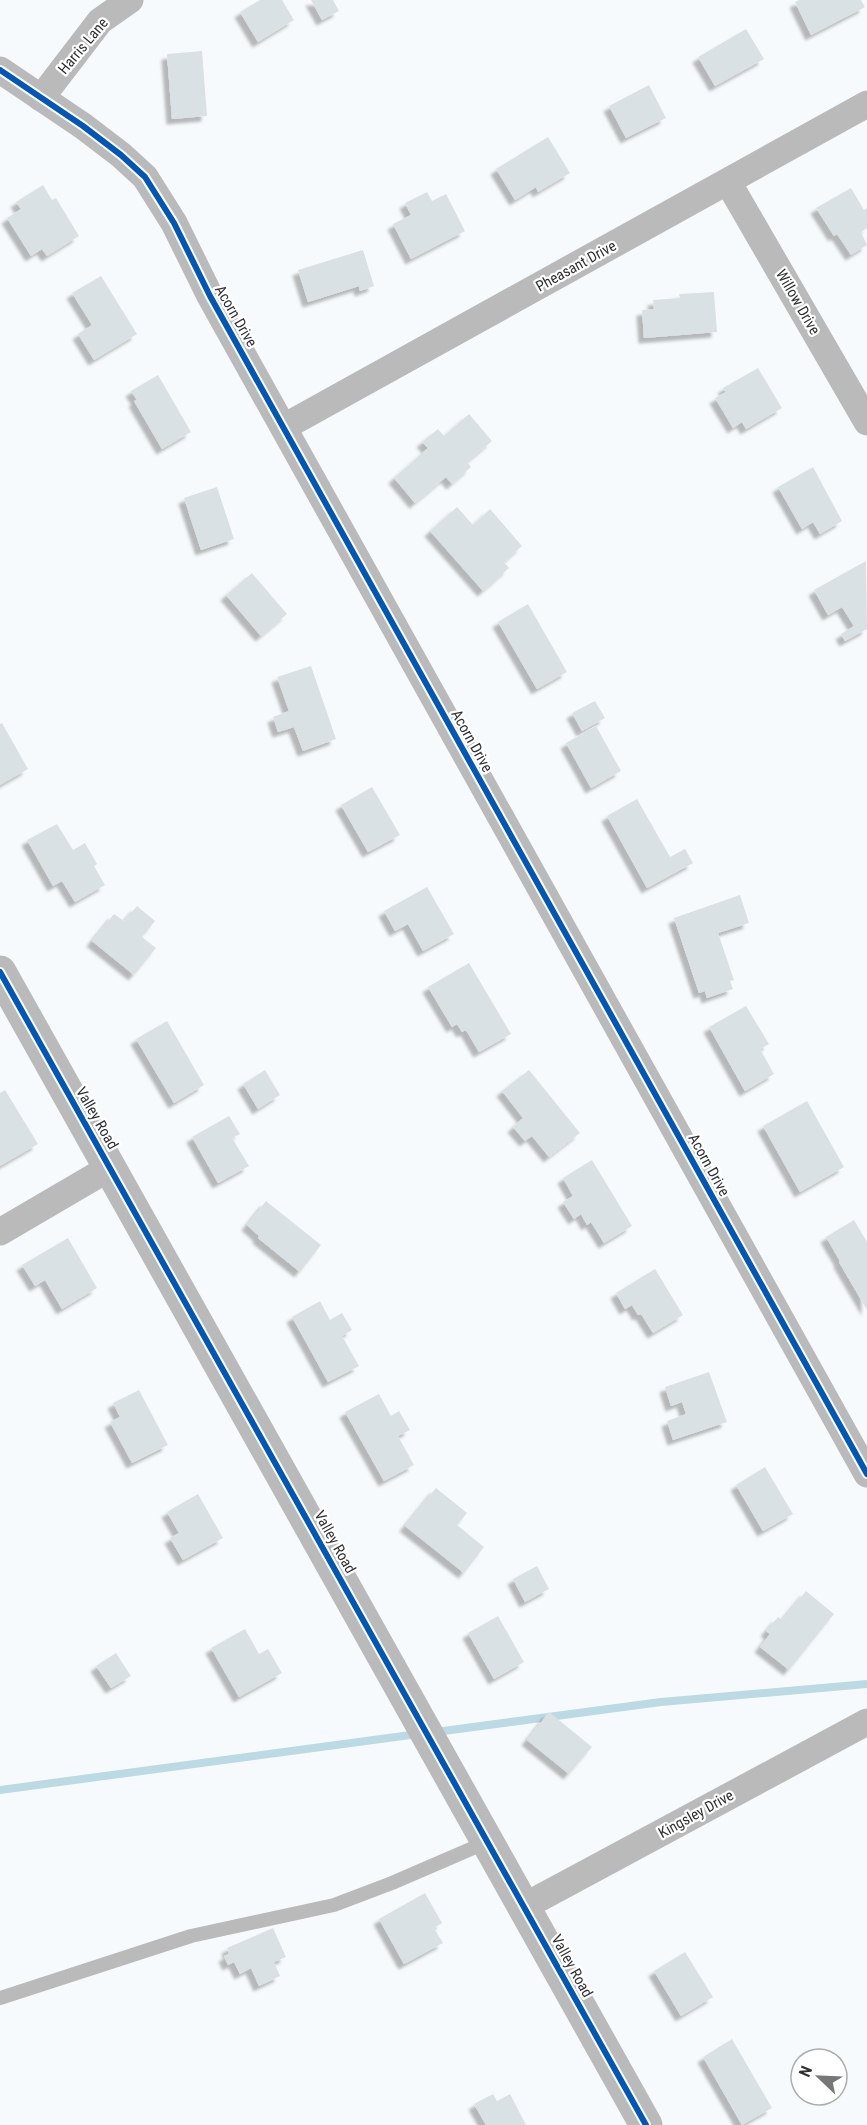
<svg xmlns="http://www.w3.org/2000/svg" width="867" height="2125" font-family="'Roboto Condensed',sans-serif">
<style>
.lines{fill:none;stroke-linecap:round;stroke-linejoin:round}
.stream{stroke:#bbdae4;stroke-width:8}
.building{fill:#dae1e4;filter:url(#shadow)}
.lane{stroke:#bbbabb;stroke-width:14}
.street{stroke:#bbbabb;stroke-width:27}
.secondary{stroke:#bababb;stroke-width:33}
.cycleway-casing{stroke:#fff;stroke-width:10}
.cycleway{stroke:#0057b8;stroke-width:6}
.labels{text-anchor:middle;dominant-baseline:central;stroke-width:4.5;stroke-linejoin:round;paint-order:stroke}
.street-label{font-size:15px;fill:#2f3132;stroke:#fff}
</style>
<defs>
<filter id="shadow"><feDropShadow dx="-5.5" dy="5.5" stdDeviation="1.5" flood-color="#0004"/></filter>
</defs>
<rect width="100%" height="100%" fill="#f7fafc"/>
<g class="lines">
<g class="stream">
<path d="M 436,1732 L 661,1702 L 867,1684"/>
<path d="M 0,1790 L 418,1734"/>
</g>
</g>
<g class="building">
<path d="M 260,0 L 282,0 L 294,20 L 258,42 L 240,12 Z"/>
<path d="M 311,0 L 333,0 L 339,11 L 322,20 Z"/>
<path d="M 799,0 L 861,0 L 865,7 L 811,35 L 795,2 Z"/>
<path d="M 746,29 L 764,59 L 715,86 L 698,57 Z"/>
<path d="M 202,51 L 207,116 L 172,119 L 167,54 Z"/>
<path d="M 649,85 L 666,118 L 626,138 L 609,106 Z"/>
<path d="M 548,137 L 570,173 L 538,192 L 536,187 L 515,200 L 496,169 Z"/>
<path d="M 43,185 L 52,200 L 56,198 L 79,236 L 47,256 L 42,249 L 31,256 L 7,218 L 21,209 L 16,202 Z"/>
<path d="M 851,188 L 864,210 L 867,208 L 867,228 L 861,232 L 867,245 L 851,255 L 837,234 L 834,236 L 816,208 Z"/>
<path d="M 427,192 L 432,201 L 446,194 L 465,231 L 411,259 L 393,224 L 411,215 L 405,203 Z"/>
<path d="M 363,250 L 374,286 L 360,291 L 359,286 L 308,302 L 298,270 Z"/>
<path d="M 101,276 L 137,334 L 94,360 L 78,334 L 92,325 L 72,293 Z"/>
<path d="M 714,292 L 717,332 L 644,338 L 642,310 L 654,309 L 653,300 L 680,298 L 679,294 Z"/>
<path d="M 758,368 L 782,408 L 746,429 L 742,422 L 733,428 L 715,398 L 726,392 L 723,388 Z"/>
<path d="M 158,375 L 191,432 L 162,449 L 134,401 L 137,400 L 131,391 Z"/>
<path d="M 469,414 L 492,441 L 467,462 L 471,467 L 452,484 L 446,477 L 415,503 L 394,478 L 428,448 L 422,442 L 438,429 L 444,436 Z"/>
<path d="M 813,467 L 842,521 L 820,534 L 813,522 L 802,529 L 778,487 Z"/>
<path d="M 217,487 L 234,539 L 201,550 L 184,498 Z"/>
<path d="M 457,507 L 473,525 L 490,509 L 522,546 L 504,562 L 509,568 L 483,591 L 430,531 Z"/>
<path d="M 866,561 L 867,629 L 845,641 L 841,634 L 854,626 L 842,607 L 828,615 L 814,590 Z"/>
<path d="M 252,573 L 287,614 L 261,636 L 226,595 Z"/>
<path d="M 528,604 L 567,672 L 537,689 L 498,622 Z"/>
<path d="M 311,666 L 336,739 L 303,751 L 294,727 L 278,732 L 273,717 L 289,711 L 277,677 Z"/>
<path d="M 595,701 L 605,718 L 582,731 L 572,713 Z"/>
<path d="M 2,723 L 28,769 L 0,785 L 0,724 Z"/>
<path d="M 596,726 L 621,771 L 591,788 L 566,743 Z"/>
<path d="M 372,787 L 400,835 L 368,852 L 341,805 Z"/>
<path d="M 637,799 L 670,857 L 685,849 L 693,863 L 647,888 L 607,816 Z"/>
<path d="M 57,824 L 73,850 L 85,843 L 97,864 L 94,866 L 105,885 L 75,902 L 62,881 L 53,886 L 27,840 Z"/>
<path d="M 427,887 L 454,934 L 423,951 L 408,924 L 395,931 L 384,911 Z"/>
<path d="M 740,895 L 749,923 L 718,933 L 734,980 L 730,981 L 733,989 L 707,998 L 705,991 L 699,993 L 674,918 Z"/>
<path d="M 137,906 L 155,921 L 142,937 L 156,948 L 134,975 L 92,941 L 114,914 L 124,921 Z"/>
<path d="M 469,963 L 511,1034 L 479,1052 L 466,1030 L 462,1032 L 457,1024 L 452,1027 L 428,987 Z"/>
<path d="M 746,1006 L 769,1044 L 760,1049 L 774,1074 L 745,1091 L 709,1027 Z"/>
<path d="M 167,1021 L 204,1085 L 174,1103 L 136,1039 Z"/>
<path d="M 265,1070 L 280,1095 L 258,1109 L 243,1084 Z"/>
<path d="M 529,1070 L 580,1133 L 549,1157 L 532,1136 L 525,1141 L 513,1127 L 523,1118 L 502,1091 Z"/>
<path d="M 5,1090 L 38,1144 L 0,1166 L 0,1093 Z"/>
<path d="M 807,1101 L 844,1167 L 800,1192 L 763,1126 Z"/>
<path d="M 229,1116 L 240,1134 L 232,1138 L 249,1166 L 218,1183 L 192,1137 Z"/>
<path d="M 592,1160 L 632,1226 L 604,1243 L 591,1222 L 587,1225 L 581,1214 L 574,1219 L 563,1202 L 573,1196 L 563,1178 Z"/>
<path d="M 266,1201 L 321,1245 L 300,1272 L 258,1238 L 259,1236 L 247,1225 Z"/>
<path d="M 854,1220 L 867,1242 L 867,1310 L 839,1262 L 840,1261 L 826,1237 Z"/>
<path d="M 68,1238 L 97,1288 L 62,1309 L 45,1280 L 35,1286 L 22,1265 Z"/>
<path d="M 655,1269 L 683,1315 L 653,1333 L 641,1314 L 638,1315 L 632,1305 L 625,1309 L 616,1293 Z"/>
<path d="M 320,1301 L 330,1320 L 342,1313 L 352,1330 L 342,1336 L 359,1366 L 328,1382 L 292,1317 Z"/>
<path d="M 709,1372 L 727,1422 L 673,1440 L 667,1421 L 686,1414 L 682,1402 L 671,1406 L 665,1387 Z"/>
<path d="M 139,1390 L 168,1445 L 132,1463 L 110,1422 L 120,1417 L 113,1403 Z"/>
<path d="M 379,1394 L 391,1416 L 399,1411 L 410,1430 L 398,1436 L 414,1465 L 384,1481 L 345,1412 Z"/>
<path d="M 765,1467 L 793,1514 L 763,1531 L 736,1485 Z"/>
<path d="M 436,1488 L 467,1513 L 457,1525 L 484,1547 L 464,1573 L 405,1526 Z"/>
<path d="M 198,1494 L 223,1538 L 183,1560 L 170,1538 L 179,1533 L 167,1512 Z"/>
<path d="M 537,1566 L 549,1589 L 525,1602 L 513,1579 Z"/>
<path d="M 806,1591 L 834,1614 L 789,1670 L 760,1647 L 770,1634 L 766,1631 L 778,1617 L 782,1620 Z"/>
<path d="M 498,1616 L 524,1662 L 494,1679 L 468,1633 Z"/>
<path d="M 245,1629 L 259,1654 L 268,1649 L 282,1673 L 239,1697 L 211,1648 Z"/>
<path d="M 116,1653 L 131,1676 L 111,1688 L 96,1666 Z"/>
<path d="M 549,1712 L 592,1747 L 569,1774 L 527,1740 Z"/>
<path d="M 425,1893 L 442,1923 L 434,1928 L 443,1943 L 404,1964 L 379,1919 Z"/>
<path d="M 273,1928 L 286,1957 L 274,1962 L 280,1976 L 259,1986 L 251,1968 L 240,1974 L 234,1962 L 228,1965 L 224,1956 L 229,1954 L 227,1948 Z"/>
<path d="M 685,1952 L 713,1997 L 681,2016 L 654,1971 Z"/>
<path d="M 732,2039 L 772,2108 L 742,2125 L 703,2057 Z"/>
<path d="M 493,2094 L 497,2101 L 510,2094 L 526,2125 L 486,2125 L 474,2104 Z"/>
</g>
<g class="lines">
<path class="lane" d="M 0,1998 L 191,1936 L 334,1905 L 392,1883 L 487,1842"/>
<g class="street">
<path d="M 0,70 L 83,126 L 121,155 L 145,177 L 174,223 L 210,296 L 867,1474"/>
<path d="M 41,98 L 100,21 L 130,0"/>
<path d="M 728,182 L 867,422"/>
<path d="M 284,427 L 867,104"/>
<path d="M 0,1232 L 111,1167"/>
<path d="M 525,1906 L 867,1722"/>
</g>
<path class="secondary" d="M 0,972 L 646,2125"/>
<defs>
<g id="cycleway">
<path d="M 0,70 L 83,126 L 121,155 L 145,177 L 174,223 L 210,296 L 867,1474"/>
<path d="M 0,972 L 646,2125"/>
</g>
</defs>
<use href="#cycleway" class="cycleway-casing"/>
<use href="#cycleway" class="cycleway"/>
</g>
<g class="labels">
<g class="street-label">
<text transform="translate(83 46) rotate(-50)">Harris Lane</text>
<text transform="translate(576 266) rotate(-29)">Pheasant Drive</text>
<text transform="translate(798 302) rotate(60)">Willow Drive</text>
<text transform="translate(236 316) rotate(60)">Acorn Drive</text>
<text transform="translate(472 741) rotate(61)">Acorn Drive</text>
<text transform="translate(97 1118) rotate(60)">Valley Road</text>
<text transform="translate(709 1165) rotate(61)">Acorn Drive</text>
<text transform="translate(335 1542) rotate(61)">Valley Road</text>
<text transform="translate(696 1814) rotate(-29)">Kingsley Drive</text>
<text transform="translate(572 1966) rotate(61)">Valley Road</text>
</g>
</g>
<g transform="translate(819 2077) rotate(293)"><circle r="28" fill="#ffffff" stroke="#acadad" stroke-width="1.5"/>
<path d="M0-4.5L10 22L0 15L-10 22Z" fill="#757779"/>
<text y="-9" font-size="16" font-weight="bold" text-anchor="middle" fill="#2f3132">N</text>
</g>
</svg>
